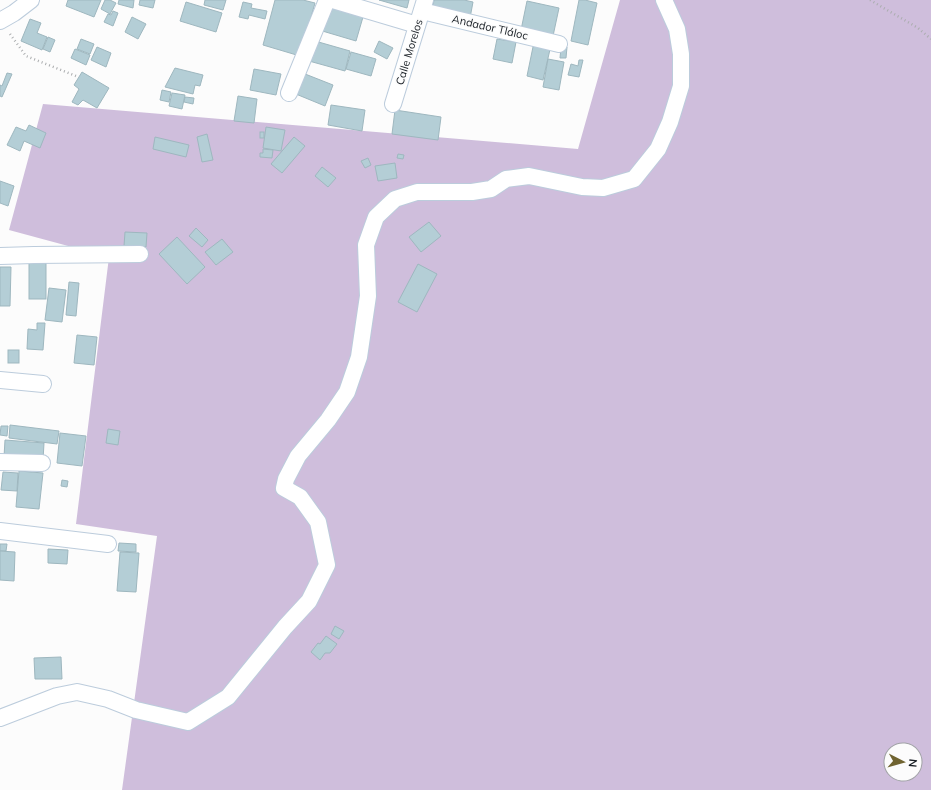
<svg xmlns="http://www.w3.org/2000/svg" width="931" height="790" font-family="Mulish,sans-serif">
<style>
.forest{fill:#cfbedc;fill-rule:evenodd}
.building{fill:#b4ced6;stroke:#9eb7bf}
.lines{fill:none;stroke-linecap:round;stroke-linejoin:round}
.street-casing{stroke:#bcccdc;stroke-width:18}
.path{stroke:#abadaf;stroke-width:2.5;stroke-dasharray:1 3;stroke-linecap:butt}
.street{stroke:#fff;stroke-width:16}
.labels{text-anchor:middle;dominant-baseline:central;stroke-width:3;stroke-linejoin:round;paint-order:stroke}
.street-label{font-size:11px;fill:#181e24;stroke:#fcfcfc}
</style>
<rect width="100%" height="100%" fill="#fcfcfc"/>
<path class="forest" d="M 620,0 L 931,0 L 931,790 L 122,790 L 157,536 L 76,524 L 109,257 L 9,230 L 43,104 L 578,149 ZM 891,750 L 915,750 L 915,774 L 891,774 Z"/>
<g class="building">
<path d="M 68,0 L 101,0 L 94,17 L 66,6 Z"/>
<path d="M 105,0 L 110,0 L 116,3 L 110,14 L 101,9 Z"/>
<path d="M 119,0 L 134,0 L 133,8 L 118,4 Z"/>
<path d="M 140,0 L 155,0 L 153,8 L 139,5 Z"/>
<path d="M 205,0 L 226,0 L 223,10 L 204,5 Z"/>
<path d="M 275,0 L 303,0 L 315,3 L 300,56 L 263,45 Z"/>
<path d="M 379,0 L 409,0 L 407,8 Z"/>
<path d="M 434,0 L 464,0 L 473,2 L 470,18 L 432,11 Z"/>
<path d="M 579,0 L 585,0 L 597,3 L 588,45 L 571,41 Z"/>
<path d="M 527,1 L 559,8 L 553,36 L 521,30 Z"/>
<path d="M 186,2 L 222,13 L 216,32 L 180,21 Z"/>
<path d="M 243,2 L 252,4 L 251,8 L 267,11 L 265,19 L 249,15 L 248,19 L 239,17 Z"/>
<path d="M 326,6 L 363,17 L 356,41 L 319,30 Z"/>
<path d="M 113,11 L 118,13 L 113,26 L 104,22 L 108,14 L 111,15 Z"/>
<path d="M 132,17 L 146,24 L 138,39 L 125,32 Z"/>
<path d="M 30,19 L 41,23 L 37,33 L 47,37 L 42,50 L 21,41 Z"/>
<path d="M 48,37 L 55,40 L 50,52 L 43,49 Z"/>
<path d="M 81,39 L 94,44 L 90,54 L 77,49 Z"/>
<path d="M 497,39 L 516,42 L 512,63 L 493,59 Z"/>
<path d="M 315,41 L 350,51 L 345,71 L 309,61 Z"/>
<path d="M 379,41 L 393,48 L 387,59 L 374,52 Z"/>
<path d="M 534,42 L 551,45 L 543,80 L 527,76 Z"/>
<path d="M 97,47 L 111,53 L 106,67 L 91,60 Z"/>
<path d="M 561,47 L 567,47 L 566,58 L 560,58 Z"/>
<path d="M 75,49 L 90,55 L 86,65 L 71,58 Z"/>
<path d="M 351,52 L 376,59 L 371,76 L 346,69 Z"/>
<path d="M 548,59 L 564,62 L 559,90 L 543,87 Z"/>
<path d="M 579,60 L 583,60 L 579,77 L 568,75 L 571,64 L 578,66 Z"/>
<path d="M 175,68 L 203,75 L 200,86 L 195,85 L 193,94 L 165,87 Z"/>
<path d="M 254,69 L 281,74 L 276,95 L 250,90 Z"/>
<path d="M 82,72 L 109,88 L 97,108 L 83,100 L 78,105 L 72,102 L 79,89 L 74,85 Z"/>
<path d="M 300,72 L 333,85 L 325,106 L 291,92 Z"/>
<path d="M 7,73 L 12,74 L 2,97 L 0,96 L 0,85 L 2,86 Z"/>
<path d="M 162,90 L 171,92 L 169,102 L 160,100 Z"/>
<path d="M 172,93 L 185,95 L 182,109 L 169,106 Z"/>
<path d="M 238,96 L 257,99 L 254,123 L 234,121 Z"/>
<path d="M 185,97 L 194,98 L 193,104 L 184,102 Z"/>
<path d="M 331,105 L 365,110 L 362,131 L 328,125 Z"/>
<path d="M 395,110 L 441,117 L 438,140 L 392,134 Z"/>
<path d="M 29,125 L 46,133 L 40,148 L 24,141 L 20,151 L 7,145 L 16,127 L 26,131 Z"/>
<path d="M 266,127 L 285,130 L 281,151 L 263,148 Z"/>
<rect x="260" y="132" width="4" height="6"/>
<path d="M 207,134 L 213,160 L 202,162 L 197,137 Z"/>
<path d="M 155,137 L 189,145 L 186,157 L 153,149 Z"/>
<path d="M 294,137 L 305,146 L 282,173 L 271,164 Z"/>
<path d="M 263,149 L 273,150 L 272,158 L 260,157 L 260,153 L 263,153 Z"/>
<path d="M 398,154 L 404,155 L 403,159 L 397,158 Z"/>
<path d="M 368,158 L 371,165 L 365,168 L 361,161 Z"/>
<path d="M 395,163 L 397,178 L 378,181 L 375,166 Z"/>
<path d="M 322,167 L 336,178 L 328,187 L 315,176 Z"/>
<path d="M 0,181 L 14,186 L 8,206 L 0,203 Z"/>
<path d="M 429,222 L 441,236 L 421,252 L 409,237 Z"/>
<path d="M 196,228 L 208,240 L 202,247 L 189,236 Z"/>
<path d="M 125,232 L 147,233 L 146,247 L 124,246 Z"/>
<path d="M 177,237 L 205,267 L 187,284 L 159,254 Z"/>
<path d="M 222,239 L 233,252 L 216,265 L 205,252 Z"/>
<rect x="29" y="263" width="17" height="36"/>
<path d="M 418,264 L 437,274 L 417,312 L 398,302 Z"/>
<path d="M 0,267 L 11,267 L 10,306 L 0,306 Z"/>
<path d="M 69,282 L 79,283 L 76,316 L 66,315 Z"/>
<path d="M 49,288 L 66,290 L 62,322 L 45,320 Z"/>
<path d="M 37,323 L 45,323 L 43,350 L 27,349 L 28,329 L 37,330 Z"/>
<path d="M 77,335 L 97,337 L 94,365 L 74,363 Z"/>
<rect x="8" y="350" width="11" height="13"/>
<path d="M 10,425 L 59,431 L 57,444 L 9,438 Z"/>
<path d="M 1,426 L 8,426 L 7,436 L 0,435 Z"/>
<path d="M 108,429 L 120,431 L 118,445 L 106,443 Z"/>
<path d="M 60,433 L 86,436 L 82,466 L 57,463 Z"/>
<path d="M 5,440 L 44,443 L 43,460 L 4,457 Z"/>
<path d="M 19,471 L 43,473 L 39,509 L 16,507 Z"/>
<path d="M 3,472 L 18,473 L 17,491 L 1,490 Z"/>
<path d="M 62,480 L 68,481 L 67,487 L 61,486 Z"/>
<path d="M 119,543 L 136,544 L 136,552 L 118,551 Z"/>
<path d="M 0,544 L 7,544 L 6,551 L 0,551 Z"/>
<path d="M 48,549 L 68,550 L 67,564 L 48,563 Z"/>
<path d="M 0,551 L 15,552 L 14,581 L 0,580 Z"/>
<path d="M 120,552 L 139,553 L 136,592 L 117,591 Z"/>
<path d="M 335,626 L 344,631 L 339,639 L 331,634 Z"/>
<path d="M 326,636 L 337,644 L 330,653 L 325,653 L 320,660 L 311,652 L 318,643 L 320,644 Z"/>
<path d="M 61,657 L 62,679 L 35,679 L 34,658 Z"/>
</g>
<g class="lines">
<defs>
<g id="street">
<path d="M 333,0 L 417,25"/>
<path d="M 422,11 L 559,44"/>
<path d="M 0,21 L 14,13 L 31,0"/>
<path d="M 289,93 L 327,0"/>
<path d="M 393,104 L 425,0"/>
<path d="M 0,256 L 34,255 L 140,254"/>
<path d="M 0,380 L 43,384"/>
<path d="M 0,462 L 42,463"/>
<path d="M 0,531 L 108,544"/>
<path d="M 0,718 L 57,696 L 77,692 L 108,699 L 136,710 L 188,722 L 228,697 L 285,627 L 309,601 L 327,565 L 318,522 L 300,497 L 284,488 L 286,479 L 298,456 L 328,420 L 347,392 L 359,357 L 368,296 L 366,245 L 376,217 L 395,199 L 417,192 L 472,192 L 491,189 L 506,179 L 529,176 L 582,187 L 603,188 L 634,179 L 658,149 L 670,122 L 681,86 L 681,54 L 677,29 L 664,0"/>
</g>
</defs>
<use href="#street" class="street-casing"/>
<g class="path">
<path d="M 870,0 L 918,28 L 931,39"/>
<path d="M 10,34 L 26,56 L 76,76"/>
</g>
<use href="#street" class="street"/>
</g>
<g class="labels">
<g class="street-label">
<text transform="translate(490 27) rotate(13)">Andador Tláloc</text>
<text transform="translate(409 52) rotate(-73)">Calle Morelos</text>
</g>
</g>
<g transform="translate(903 762) rotate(96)"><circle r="19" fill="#fcfcfc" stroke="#a1a3a6"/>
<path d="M0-3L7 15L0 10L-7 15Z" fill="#706431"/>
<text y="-6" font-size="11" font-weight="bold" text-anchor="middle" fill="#181e24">N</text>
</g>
</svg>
